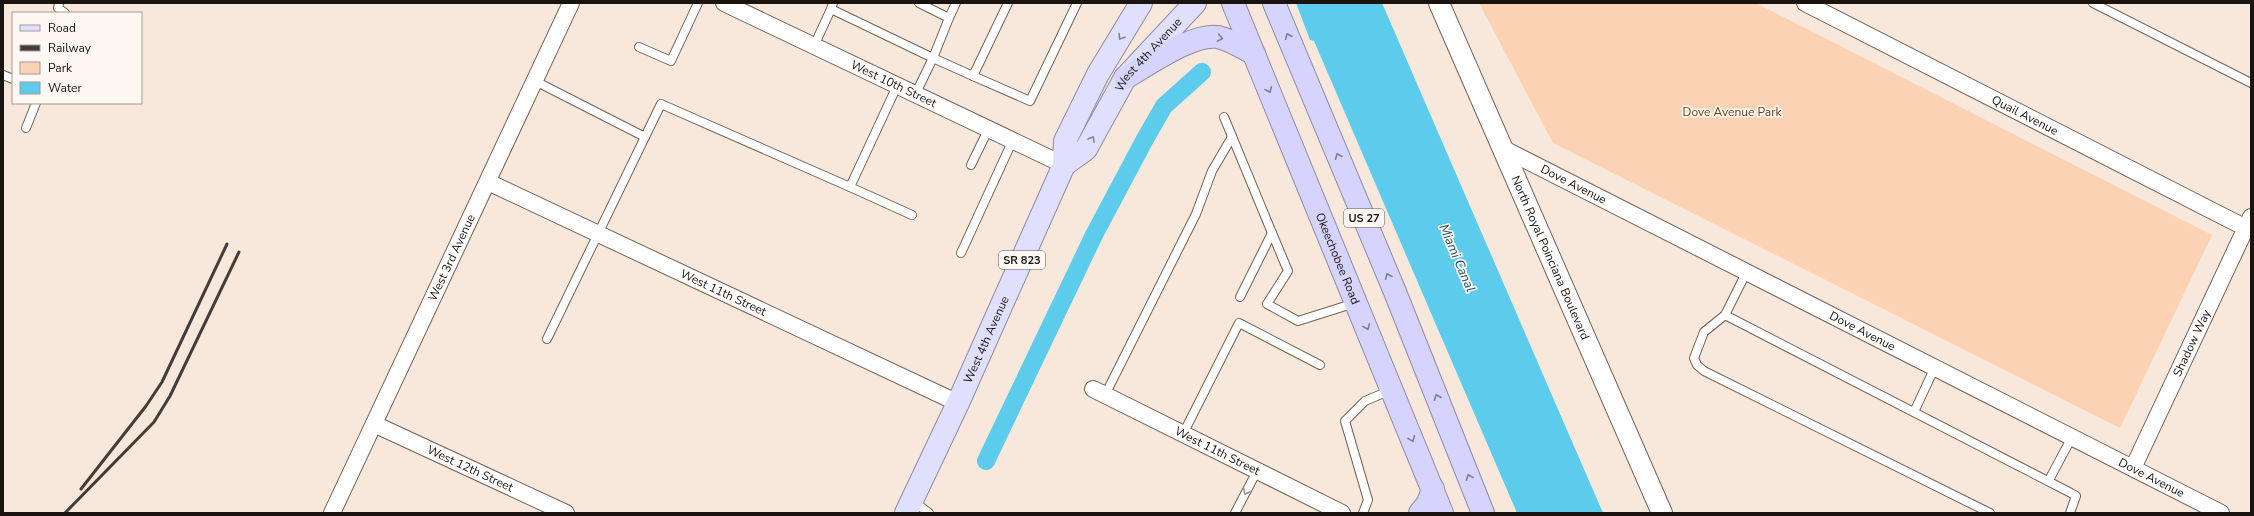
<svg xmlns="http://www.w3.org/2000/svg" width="2254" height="516" font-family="'Nunito Sans',sans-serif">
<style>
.green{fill:#fbd2b3}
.water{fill:#5dcbec}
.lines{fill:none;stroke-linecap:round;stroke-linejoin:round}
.canal{stroke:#5dcbec;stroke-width:18}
.service-casing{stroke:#716358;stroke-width:10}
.minor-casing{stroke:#716358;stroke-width:18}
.tertiary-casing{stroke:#716358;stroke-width:22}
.primary-casing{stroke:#8d8aaa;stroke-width:24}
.trunk-casing{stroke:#8d8aaa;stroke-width:24}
.service{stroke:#fff;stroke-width:8}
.minor{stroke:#fff;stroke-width:16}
.tertiary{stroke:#fff;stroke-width:20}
.primary{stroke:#e0dffe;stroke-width:22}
.trunk{stroke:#d6d4fe;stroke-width:22}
.rail{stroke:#443d37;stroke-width:3}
.oneway{stroke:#817e92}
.oneway2{stroke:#868492}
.oneway3{stroke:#989593}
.labels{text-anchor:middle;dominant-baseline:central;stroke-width:3.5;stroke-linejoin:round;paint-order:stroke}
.shield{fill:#fef7f2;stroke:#5e5853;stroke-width:1}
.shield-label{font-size:11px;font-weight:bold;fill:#19140f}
.street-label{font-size:12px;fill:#19140f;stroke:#fef7f2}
.park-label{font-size:12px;fill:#6e4016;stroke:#fef7f2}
.water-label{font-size:13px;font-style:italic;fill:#21505e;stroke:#fef7f2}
</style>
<rect width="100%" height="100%" fill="#f8e8dc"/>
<path class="green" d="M 1479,3 L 1756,3 L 2212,235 L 2120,428 L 1553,143 Z"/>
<path class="water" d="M 1296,3 L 1382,3 L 1603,513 L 1517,513 L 1314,41 L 1310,40 Z"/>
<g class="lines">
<path class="canal" d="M 986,461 L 1094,235 L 1145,139 L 1164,106 L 1202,72"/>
<defs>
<g id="service">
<path d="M 59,3 L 58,8 L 65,13"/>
<path d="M 833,3 L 831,9 L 933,58 L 949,18 L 919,3"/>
<path d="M 2093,3 L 2251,83"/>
<path d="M 949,18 L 956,3"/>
<path d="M 814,46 L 831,9"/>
<path d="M 639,47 L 671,61 L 698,3"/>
<path d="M 3,75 L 13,79"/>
<path d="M 973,76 L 1030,101 L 1077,3"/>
<path d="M 535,81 L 645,137"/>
<path d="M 897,86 L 850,187 L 912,215"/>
<path d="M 915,95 L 933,58 L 973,76 L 1008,3"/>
<path d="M 1224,117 L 1272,233"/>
<path d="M 26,128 L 36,103"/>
<path d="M 971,165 L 988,130"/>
<path d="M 961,253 L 1012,142"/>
<path d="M 1747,271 L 1725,315 L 1704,332 L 1694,358 L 1697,365 L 1704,371 L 1990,513"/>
<path d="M 1240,297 L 1272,233 L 1288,271 L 1267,304 L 1298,321 L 1355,303"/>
<path d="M 1725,315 L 2071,493 L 2076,496 L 2070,513"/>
<path d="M 547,339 L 661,104 L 850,187"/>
<path d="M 1105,395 L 1196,214 L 1212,171 L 1232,137"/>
<path d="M 1914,412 L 1935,367"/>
<path d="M 1183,434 L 1239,323 L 1320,365"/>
<path d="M 2049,480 L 2072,437"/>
<path d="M 913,501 L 929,513"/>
<path d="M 1235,513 L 1257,471"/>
<path d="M 1363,513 L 1368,500 L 1345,421 L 1365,401 L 1391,390"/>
</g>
<g id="minor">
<path id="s1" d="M 724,3 L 1064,165"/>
<path id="s2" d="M 1805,3 L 2246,228"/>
<path id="s3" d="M 1504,149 L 2221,513"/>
<path id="s4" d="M 488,182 L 958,403"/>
<path id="s5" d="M 1093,389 L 1342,513"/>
<path id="s6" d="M 374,424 L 566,513"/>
<path id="s7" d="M 2133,468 L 2251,217"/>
<path id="s8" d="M 332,513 L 571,3"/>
</g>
<g id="tertiary">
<path id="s9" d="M 1439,3 L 1662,513"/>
</g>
<g id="primary">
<path id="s10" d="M 1064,165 L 1086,149 L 1125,78 L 1195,3"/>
<path id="s11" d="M 906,513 L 958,403 L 1064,165 L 1065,141 L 1098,74 L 1141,3"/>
</g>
<g id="trunk">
<path id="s12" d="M 1233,3 L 1442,513"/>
<path d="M 1274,3 L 1395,292 L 1483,513"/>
<path d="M 1125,78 C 1148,65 1192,33 1218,37 C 1231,40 1242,47 1254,54"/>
<path d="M 1420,513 L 1428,503 L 1433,489"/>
</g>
</defs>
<use href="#service" class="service-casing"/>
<use href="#minor" class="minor-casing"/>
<use href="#tertiary" class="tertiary-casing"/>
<use href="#primary" class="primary-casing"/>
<use href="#trunk" class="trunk-casing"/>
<use href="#service" class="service"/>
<use href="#minor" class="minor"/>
<use href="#tertiary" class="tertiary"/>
<use href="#primary" class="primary"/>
<use href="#trunk" class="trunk"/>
<g class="rail">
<path d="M 81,489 L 146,406 L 162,382 L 227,244"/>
<path d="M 65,513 L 154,422 L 170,396 L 239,252"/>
</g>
</g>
<defs><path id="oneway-chevron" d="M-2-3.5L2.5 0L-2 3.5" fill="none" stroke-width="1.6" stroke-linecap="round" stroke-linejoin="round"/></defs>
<g class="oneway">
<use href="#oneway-chevron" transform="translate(1288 36) rotate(-113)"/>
<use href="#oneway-chevron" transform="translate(1220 38) rotate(10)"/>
<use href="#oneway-chevron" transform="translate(1269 90) rotate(67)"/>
<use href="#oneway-chevron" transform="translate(1338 156) rotate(-113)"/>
<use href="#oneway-chevron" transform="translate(1388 276) rotate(-113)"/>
<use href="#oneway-chevron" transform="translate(1367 327) rotate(68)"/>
<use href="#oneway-chevron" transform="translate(1437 397) rotate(-112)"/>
<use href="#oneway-chevron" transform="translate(1412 439) rotate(68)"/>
<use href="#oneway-chevron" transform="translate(1469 477) rotate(-112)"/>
</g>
<g class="oneway2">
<use href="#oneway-chevron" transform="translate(1121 37) rotate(122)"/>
<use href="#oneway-chevron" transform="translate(1092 139) rotate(-61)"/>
</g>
<use class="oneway3" href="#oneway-chevron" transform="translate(1246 492) rotate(117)"/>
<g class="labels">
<g class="shield">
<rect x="1344" y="209" width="40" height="18" rx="3"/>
<rect x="999" y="251" width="46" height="18" rx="3"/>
</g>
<g class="shield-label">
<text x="1364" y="218">US 27</text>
<text x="1022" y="260">SR 823</text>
</g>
<g class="street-label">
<text stroke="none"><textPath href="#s10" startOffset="141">West 4th Avenue</textPath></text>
<text stroke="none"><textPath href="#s1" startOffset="188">West 10th Street</textPath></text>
<text stroke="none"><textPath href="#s2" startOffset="247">Quail Avenue</textPath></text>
<text stroke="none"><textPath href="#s3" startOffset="78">Dove Avenue</textPath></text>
<text stroke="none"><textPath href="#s8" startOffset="282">West 3rd Avenue</textPath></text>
<text stroke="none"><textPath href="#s12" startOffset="276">Okeechobee Road</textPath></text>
<text stroke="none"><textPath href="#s9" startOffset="278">North Royal Poinciana Boulevard</textPath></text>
<text stroke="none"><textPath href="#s4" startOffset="260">West 11th Street</textPath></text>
<text stroke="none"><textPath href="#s3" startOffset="402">Dove Avenue</textPath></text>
<text stroke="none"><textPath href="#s11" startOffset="191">West 4th Avenue</textPath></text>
<text stroke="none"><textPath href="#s7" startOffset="138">Shadow Way</textPath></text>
<text stroke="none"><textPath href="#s5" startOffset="139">West 11th Street</textPath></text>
<text stroke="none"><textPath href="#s6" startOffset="106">West 12th Street</textPath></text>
<text stroke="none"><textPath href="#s3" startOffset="726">Dove Avenue</textPath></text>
</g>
<g class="park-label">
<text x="1732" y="112">Dove Avenue Park</text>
</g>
<g class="water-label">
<text transform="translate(1457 258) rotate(67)">Miami Canal</text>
</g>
</g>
<rect width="2254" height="516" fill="none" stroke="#19140f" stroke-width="8"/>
<rect x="12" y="12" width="130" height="92" fill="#fef7f2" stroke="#a29c97"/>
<rect x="20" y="25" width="20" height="6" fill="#e0dffe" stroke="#a29c97"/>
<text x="48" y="32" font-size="12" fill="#19140f">Road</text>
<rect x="20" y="45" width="20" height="6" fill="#443d37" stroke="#a29c97"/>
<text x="48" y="52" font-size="12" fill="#19140f">Railway</text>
<rect x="20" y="62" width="20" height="12" fill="#fbd2b3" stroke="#a29c97"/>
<text x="48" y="72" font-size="12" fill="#19140f">Park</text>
<rect x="20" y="82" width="20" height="12" fill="#5dcbec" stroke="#a29c97"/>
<text x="48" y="92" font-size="12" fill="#19140f">Water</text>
</svg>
